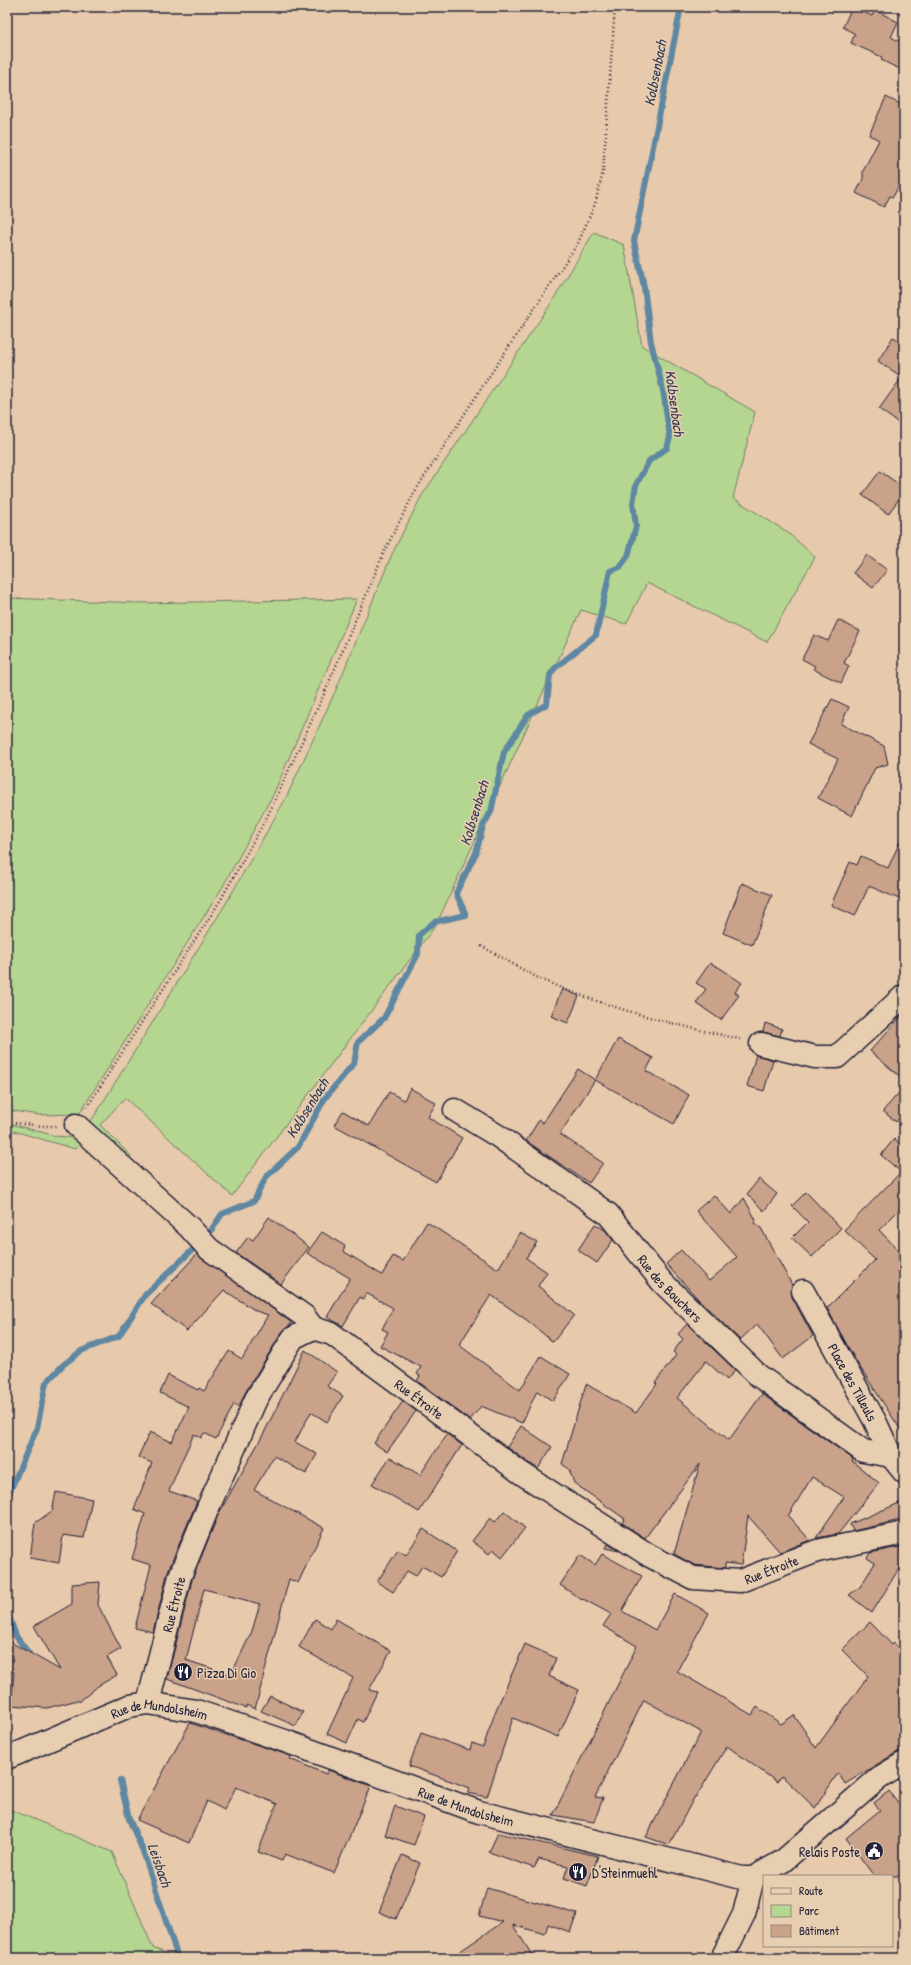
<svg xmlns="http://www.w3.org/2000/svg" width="911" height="1965" font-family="'Patrick Hand',sans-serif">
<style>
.green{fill:#b5d690;stroke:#6c7c66}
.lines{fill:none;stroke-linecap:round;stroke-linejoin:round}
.stream{stroke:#5d87a2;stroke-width:6}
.building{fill:#caa189;stroke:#22223b;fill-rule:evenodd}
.minor-casing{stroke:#22223b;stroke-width:25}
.path{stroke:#22223b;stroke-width:2.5;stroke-dasharray:1 3;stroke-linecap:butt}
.minor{stroke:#e8ceb0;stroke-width:22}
.labels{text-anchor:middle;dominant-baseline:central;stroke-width:3;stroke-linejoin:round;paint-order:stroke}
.street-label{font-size:14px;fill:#22223b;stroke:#e8ceb0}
.poi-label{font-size:14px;fill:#22223b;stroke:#e8ceb0;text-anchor:start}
.water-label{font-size:15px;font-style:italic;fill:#313b55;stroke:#e8ceb0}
</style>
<rect width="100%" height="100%" fill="#e7c9ab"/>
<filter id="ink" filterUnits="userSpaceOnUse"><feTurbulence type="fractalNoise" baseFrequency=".025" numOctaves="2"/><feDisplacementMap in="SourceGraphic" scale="8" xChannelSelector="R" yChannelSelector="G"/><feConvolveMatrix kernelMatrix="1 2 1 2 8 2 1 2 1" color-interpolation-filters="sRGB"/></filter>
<g filter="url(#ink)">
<g class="green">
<path d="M 594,232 L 624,245 L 642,346 L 755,412 L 733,498 L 787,532 L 815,557 L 767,642 L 647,583 L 626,624 L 581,610 L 436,925 L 232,1196 L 125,1098 L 100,1125 L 131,1156 L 122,1166 L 83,1132 L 97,1112 L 225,905 L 286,798 L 335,692 L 392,554 L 421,497 L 552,302 Z"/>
<path d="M 7,598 L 140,603 L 357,599 L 274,793 L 222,888 L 79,1114 L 39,1115 L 7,1110 Z"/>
<path d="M 7,1123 L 56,1136 L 85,1139 L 75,1149 L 7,1129 Z"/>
<path d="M 7,1808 L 112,1852 L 153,1948 L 176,1958 L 7,1958 Z"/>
</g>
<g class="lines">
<g class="stream">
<path d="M 7,1498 L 37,1428 L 46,1383 L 63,1365 L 81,1351 L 119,1336 L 145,1295 L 208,1235 L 222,1214 L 254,1201 L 266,1177 L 298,1147 L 325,1098 L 354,1063 L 358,1042 L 384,1018 L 418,954 L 419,935 L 434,922 L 466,915 L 456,893 L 476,853 L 483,826 L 491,812 L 504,752 L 528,715 L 547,704 L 550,675 L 555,668 L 596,635 L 610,571 L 620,567 L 628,556 L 636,526 L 633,503 L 636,485 L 649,461 L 667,448 L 670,437 L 663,390 L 651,342 L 644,287 L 634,241 L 681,7"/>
<path d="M 7,1610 L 16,1636 L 32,1658"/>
<path d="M 120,1780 L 129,1819 L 143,1851 L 178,1958"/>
</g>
</g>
<g class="building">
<path d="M 852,7 L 872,16 L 875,10 L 898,22 L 891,37 L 904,44 L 904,71 L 881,60 L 882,57 L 851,43 L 855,34 L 843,27 Z"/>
<path d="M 886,97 L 904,106 L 904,175 L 893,197 L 890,196 L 884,207 L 856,193 L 863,179 L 863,171 L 879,140 L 869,135 Z"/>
<path d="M 893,337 L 904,343 L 904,427 L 879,409 L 902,377 L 878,361 Z"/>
<path d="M 880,471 L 904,488 L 904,492 L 888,514 L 862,495 Z"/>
<path d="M 867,555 L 887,570 L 873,588 L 853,573 Z"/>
<path d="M 838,620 L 860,631 L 844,663 L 849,666 L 841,683 L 813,669 L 815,666 L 802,659 L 814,635 L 828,641 Z"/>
<path d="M 832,699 L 849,707 L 841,724 L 884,746 L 888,764 L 875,768 L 852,816 L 818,798 L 838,759 L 808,744 Z"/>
<path d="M 904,833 L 904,888 L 899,899 L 869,886 L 855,916 L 831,905 L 850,862 L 857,865 L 861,856 L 888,868 Z"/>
<path d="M 742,883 L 772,895 L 752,945 L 723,933 Z"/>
<path d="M 710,963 L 720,968 L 742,983 L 735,992 L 739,995 L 721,1020 L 696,1003 L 706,989 L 696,983 Z"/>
<path d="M 562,989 L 579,996 L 568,1023 L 551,1016 Z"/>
<path d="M 904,1013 L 904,1080 L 870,1051 Z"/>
<path d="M 765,1023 L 782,1029 L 780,1036 L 763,1032 Z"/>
<path d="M 618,1039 L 653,1058 L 646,1071 L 689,1095 L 674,1124 L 595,1080 Z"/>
<path d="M 756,1055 L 773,1060 L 764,1091 L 747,1086 Z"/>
<path d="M 578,1069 L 595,1080 L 560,1134 L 603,1163 L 589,1183 L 526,1141 L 539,1120 L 543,1123 Z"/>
<path d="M 904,1087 L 904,1112 L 896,1122 L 883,1111 Z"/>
<path d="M 410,1088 L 436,1103 L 428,1117 L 462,1138 L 436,1182 L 334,1125 L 343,1111 L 369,1126 L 389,1092 L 404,1100 Z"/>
<path d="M 894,1139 L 904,1148 L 904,1205 L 879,1230 L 904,1256 L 904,1435 L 854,1358 L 827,1308 L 875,1260 L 844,1230 L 901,1172 L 881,1155 Z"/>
<path d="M 759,1179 L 777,1194 L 764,1211 L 747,1194 Z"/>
<path d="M 806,1192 L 841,1228 L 812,1257 L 792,1238 L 808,1222 L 792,1206 Z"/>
<path d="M 714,1195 L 731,1214 L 744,1198 L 756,1220 L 754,1223 L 761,1228 L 792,1285 L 791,1291 L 792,1297 L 813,1336 L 783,1359 L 757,1324 L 740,1340 L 699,1300 L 666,1264 L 681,1250 L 709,1281 L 737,1257 L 696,1211 Z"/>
<path d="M 269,1217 L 309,1247 L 281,1284 L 236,1253 L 248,1237 L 253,1240 Z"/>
<path d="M 427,1222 L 498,1269 L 520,1233 L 537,1242 L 526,1258 L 547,1272 L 538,1286 L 574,1315 L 553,1342 L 528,1321 L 491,1295 L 459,1345 L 520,1390 L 541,1356 L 570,1374 L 553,1401 L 537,1391 L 522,1423 L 481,1406 L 470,1420 L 417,1381 L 420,1376 L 417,1374 L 421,1367 L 380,1346 L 388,1332 L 382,1329 L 393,1308 L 366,1293 L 363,1299 L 360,1297 L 343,1326 L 327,1317 L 350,1278 L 307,1253 L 322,1232 L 345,1246 L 343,1251 L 382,1275 L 393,1256 L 403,1261 Z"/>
<path d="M 595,1224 L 605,1230 L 613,1240 L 597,1263 L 578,1250 Z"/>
<path d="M 197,1254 L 292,1323 L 282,1332 L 245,1393 L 239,1407 L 234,1404 L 216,1439 L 204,1433 L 201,1438 L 194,1434 L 182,1460 L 169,1491 L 197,1501 L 168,1571 L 153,1632 L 135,1628 L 151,1565 L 132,1559 L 145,1514 L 134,1509 L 152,1463 L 138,1457 L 150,1432 L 172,1442 L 189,1407 L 160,1393 L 168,1375 L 198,1390 L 199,1388 L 204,1391 L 229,1351 L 242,1359 L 268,1315 L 256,1311 L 224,1290 L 187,1331 L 151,1304 Z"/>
<path d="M 687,1324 L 735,1370 L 727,1380 L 706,1361 L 677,1398 L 729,1440 L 762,1394 L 853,1459 L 852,1461 L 879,1483 L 838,1534 L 816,1538 L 844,1497 L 812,1477 L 788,1516 L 810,1540 L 780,1552 L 748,1516 L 741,1565 L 725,1563 L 725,1568 L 694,1565 L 674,1554 L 700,1464 L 645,1538 L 622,1523 L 625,1519 L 574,1483 L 569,1469 L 562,1464 L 586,1384 L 636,1413 L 657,1384 L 655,1383 L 676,1355 L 673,1352 L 683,1339 L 678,1334 Z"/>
<path d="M 305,1350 L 337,1372 L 327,1386 L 343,1396 L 327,1422 L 311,1412 L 295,1442 L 317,1454 L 306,1474 L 274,1456 L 254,1490 L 324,1528 L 298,1583 L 289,1579 L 255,1709 L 246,1705 L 246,1708 L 167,1679 L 192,1580 L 218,1515 L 264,1433 ZM 204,1589 L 260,1604 L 252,1631 L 231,1675 L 186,1660 Z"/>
<path d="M 403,1401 L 416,1411 L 387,1452 L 374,1443 Z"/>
<path d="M 521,1426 L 552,1447 L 538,1469 L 507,1447 Z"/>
<path d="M 447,1434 L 462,1445 L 419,1512 L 372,1484 L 390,1457 L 420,1475 Z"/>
<path d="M 56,1492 L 92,1499 L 84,1538 L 63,1535 L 59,1563 L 30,1558 L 35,1523 L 52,1511 Z"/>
<path d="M 904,1501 L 904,1519 L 853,1531 L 850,1524 Z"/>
<path d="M 504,1511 L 525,1528 L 502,1557 L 493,1549 L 489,1554 L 472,1541 L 490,1518 L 495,1522 Z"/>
<path d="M 423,1529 L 457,1551 L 441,1577 L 422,1566 L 416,1576 L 407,1571 L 393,1592 L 377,1582 L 398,1550 L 406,1555 Z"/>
<path d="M 608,1544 L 619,1551 L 605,1548 Z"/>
<path d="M 899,1547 L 904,1549 L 904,1560 L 872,1613 L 849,1595 L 860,1587 L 875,1563 L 867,1558 L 870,1553 Z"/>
<path d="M 602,1554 L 642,1576 L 622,1611 L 655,1630 L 675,1594 L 709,1613 L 677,1671 L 752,1715 L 757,1707 L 781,1724 L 794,1715 L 816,1748 L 868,1676 L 842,1650 L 870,1622 L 892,1645 L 894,1643 L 904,1654 L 904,1748 L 845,1784 L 838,1773 L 815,1808 L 782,1776 L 777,1782 L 727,1746 L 696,1797 L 695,1796 L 669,1845 L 646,1837 L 701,1732 L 644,1700 L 595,1797 L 603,1798 L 594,1822 L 553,1815 L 637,1646 L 603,1626 L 611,1614 L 583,1599 L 582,1600 L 560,1585 L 580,1555 L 595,1565 Z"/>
<path d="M 100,1582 L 98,1605 L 121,1649 L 107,1657 L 117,1675 L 98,1686 L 79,1702 L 78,1700 L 47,1708 L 11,1705 L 14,1672 L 7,1671 L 7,1640 L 60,1670 L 34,1626 L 72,1604 L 72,1584 Z"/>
<path d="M 315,1619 L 331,1629 L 336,1619 L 391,1651 L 369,1690 L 377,1692 L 363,1722 L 358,1719 L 347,1743 L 327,1734 L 353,1678 L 299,1647 Z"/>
<path d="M 525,1644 L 556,1658 L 549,1676 L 579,1690 L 558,1737 L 513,1718 L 487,1797 L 468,1793 L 470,1788 L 409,1766 L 421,1733 L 470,1750 L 472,1743 L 483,1747 L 496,1710 Z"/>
<path d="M 270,1696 L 303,1712 L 296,1726 L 261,1711 Z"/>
<path d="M 190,1723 L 291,1756 L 290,1759 L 326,1774 L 328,1770 L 371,1786 L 334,1873 L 285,1854 L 282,1861 L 258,1852 L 277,1804 L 236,1787 L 224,1810 L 207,1801 L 189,1843 L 137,1820 Z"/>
<path d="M 889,1791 L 904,1810 L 904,1876 L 874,1876 L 846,1838 L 880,1810 L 874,1803 Z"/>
<path d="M 395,1806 L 424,1817 L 414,1845 L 385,1835 Z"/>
<path d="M 498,1833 L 598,1856 L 587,1886 L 564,1878 L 568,1866 L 539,1859 L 534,1868 L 489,1852 Z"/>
<path d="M 402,1855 L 420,1863 L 396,1919 L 379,1912 Z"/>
<path d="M 487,1888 L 577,1914 L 570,1932 L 548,1924 L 545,1934 L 513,1925 L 534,1958 L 450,1958 L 503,1922 L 479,1916 Z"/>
</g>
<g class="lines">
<defs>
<g id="minor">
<path d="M 761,1044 L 815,1057 L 837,1057 L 904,996"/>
<path id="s1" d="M 455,1110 L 498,1136 L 608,1214 L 662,1282 L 759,1376 L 863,1451 L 891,1456"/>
<path d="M 76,1125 L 189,1227 L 209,1249 L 304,1316 L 313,1328"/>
<path id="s2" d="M 803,1291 L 875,1421 L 891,1456 L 904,1472"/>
<path id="s3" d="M 148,1703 L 180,1576 L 207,1510 L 256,1399 L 293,1338 L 313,1328 L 332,1334 L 521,1473 L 650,1556 L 693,1578 L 740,1581 L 817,1551 L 904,1533"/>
<path id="s4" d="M 7,1758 L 129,1706 L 148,1703 L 196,1711 L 285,1741 L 479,1812 L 742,1878 L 753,1878 L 783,1861 L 879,1778 L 904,1763"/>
<path d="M 722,1958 L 744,1914 L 753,1878"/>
</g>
</defs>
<use href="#minor" class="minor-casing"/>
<g class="path">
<path d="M 481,946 C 502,957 523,971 545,981 C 607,1008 675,1025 740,1039"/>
<path d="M 87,1107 L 220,901 L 268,815 L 324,694 L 385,550 L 414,493 L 478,393 L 578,243 L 595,204 L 603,172 L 615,7"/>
<path d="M 7,1122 L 41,1126 L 56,1126"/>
</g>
<use href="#minor" class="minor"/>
</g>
</g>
<defs>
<symbol id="restaurant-disc" viewBox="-11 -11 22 22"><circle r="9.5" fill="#22223b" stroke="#e8ceb0"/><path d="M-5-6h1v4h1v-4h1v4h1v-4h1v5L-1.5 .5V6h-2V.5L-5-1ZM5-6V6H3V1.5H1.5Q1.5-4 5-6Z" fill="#fff"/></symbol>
<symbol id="civic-disc" viewBox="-11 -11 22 22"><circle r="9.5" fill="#22223b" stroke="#e8ceb0"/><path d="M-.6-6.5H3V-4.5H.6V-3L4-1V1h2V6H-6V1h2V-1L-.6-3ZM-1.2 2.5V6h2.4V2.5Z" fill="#fff"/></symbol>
</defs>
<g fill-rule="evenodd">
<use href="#restaurant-disc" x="172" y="1661" width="22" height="22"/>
<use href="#civic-disc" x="863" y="1840" width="22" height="22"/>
<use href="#restaurant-disc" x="567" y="1861" width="22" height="22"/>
</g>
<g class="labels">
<g class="street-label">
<text stroke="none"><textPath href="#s1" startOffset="282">Rue des Bouchers</textPath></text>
<text stroke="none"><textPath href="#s2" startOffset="104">Place des Tilleuls</textPath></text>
<text stroke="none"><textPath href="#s3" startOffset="546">Rue Étroite</textPath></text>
<text stroke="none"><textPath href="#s3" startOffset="954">Rue Étroite</textPath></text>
<text stroke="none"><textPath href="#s3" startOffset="102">Rue Étroite</textPath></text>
<text stroke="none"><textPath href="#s4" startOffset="163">Rue de Mundolsheim</textPath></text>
<text stroke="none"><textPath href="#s4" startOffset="487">Rue de Mundolsheim</textPath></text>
</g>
<g class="poi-label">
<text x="197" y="1672">Pizza Di Gio</text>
<text x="860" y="1851" text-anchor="end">Relais Poste</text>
<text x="592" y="1872">D'Steinmuehl</text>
</g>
<g class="water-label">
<text transform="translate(655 73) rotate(-79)">Kolbsenbach</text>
<text transform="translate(675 403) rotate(82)">Kolbsenbach</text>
<text transform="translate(474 813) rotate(-73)">Kolbsenbach</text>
<text transform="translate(307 1108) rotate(-58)">Kolbsenbach</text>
<text transform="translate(160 1865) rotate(71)">Leisbach</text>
</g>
</g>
<rect width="911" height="1965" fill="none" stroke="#e8ceb0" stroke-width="24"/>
<rect x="12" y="12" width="887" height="1941" fill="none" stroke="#22223b" stroke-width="1.5" filter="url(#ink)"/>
<rect x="763" y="1875" width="130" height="72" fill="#e8ceb0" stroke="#998981"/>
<rect x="771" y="1888" width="20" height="6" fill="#e8ceb0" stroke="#998981"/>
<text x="799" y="1895" font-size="12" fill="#22223b">Route</text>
<rect x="771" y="1905" width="20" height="12" fill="#b5d690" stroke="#998981"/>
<text x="799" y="1915" font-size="12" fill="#22223b">Parc</text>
<rect x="771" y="1925" width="20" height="12" fill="#caa189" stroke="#998981"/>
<text x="799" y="1935" font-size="12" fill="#22223b">Bâtiment</text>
</svg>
